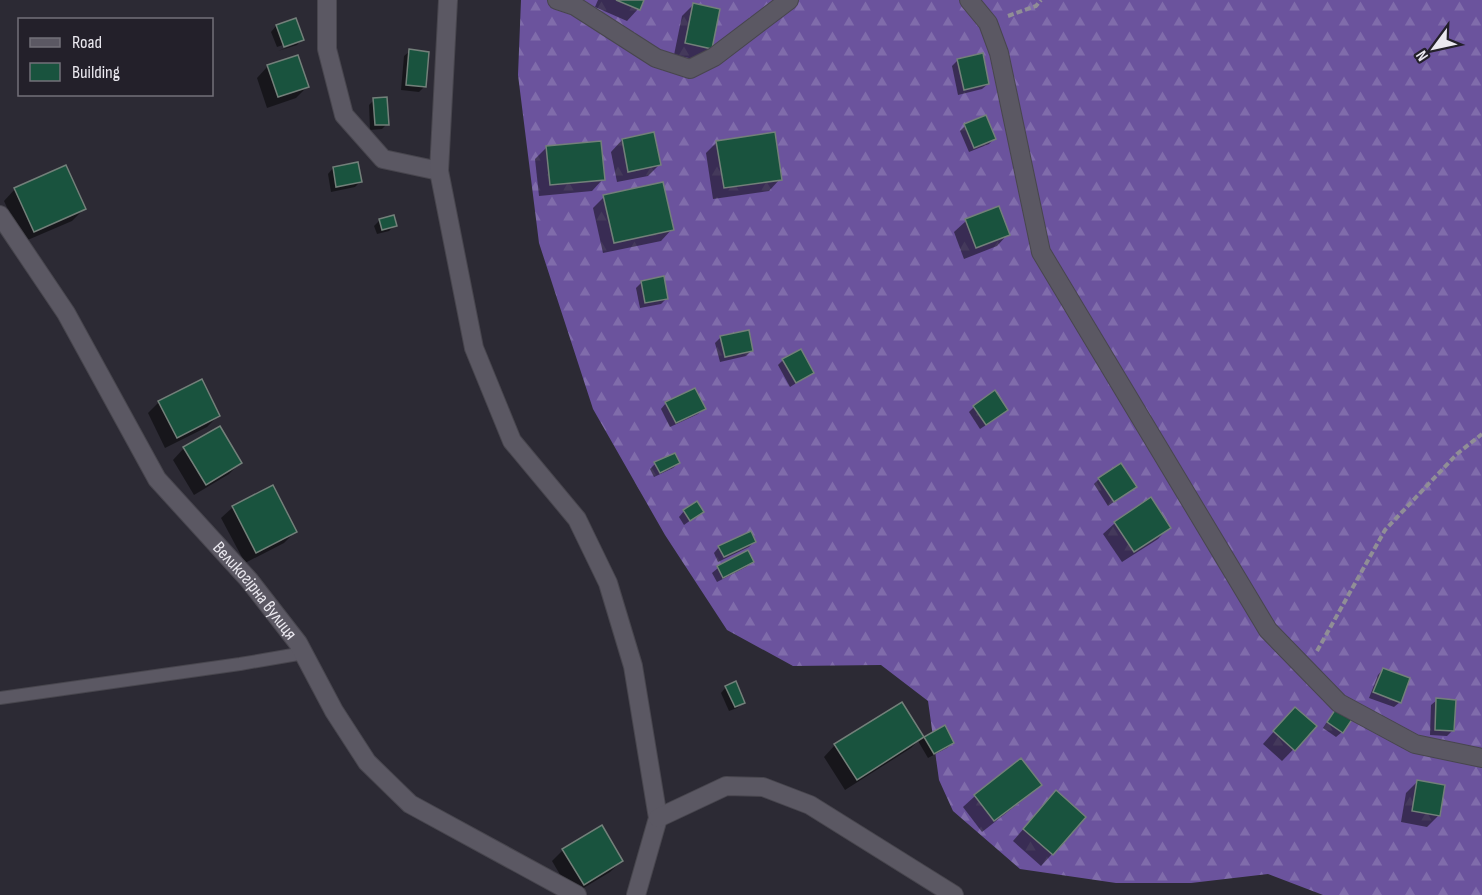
<svg xmlns="http://www.w3.org/2000/svg" width="1482" height="895" font-family="'Sofia Sans Condensed',sans-serif">
<style>
.forest{fill:url(#forest-firs)}
.shadow{fill:#0007}
.building{fill:#19533e;stroke:#73807a;stroke-width:1.5}
.lines{fill:none;stroke-linecap:round;stroke-linejoin:round}
.service-casing{stroke:#48464e;stroke-width:14}
.minor-casing{stroke:#48464e;stroke-width:20}
.path{stroke:#908e96;stroke-width:4;stroke-dasharray:6 3;stroke-linecap:butt}
.service{stroke:#5b5863;stroke-width:12}
.minor{stroke:#5b5863;stroke-width:18}
.labels{text-anchor:middle;dominant-baseline:central;stroke-width:6;stroke-linejoin:round;paint-order:stroke}
.street-label{font-size:18px;fill:#ebe9f0;stroke:#23202a}
</style>
<defs>
<pattern id="forest-firs" width="22" height="20" patternUnits="userSpaceOnUse" patternTransform="scale(1.5)"><rect width="22" height="20" fill="#6b539d"/><path d="M5 1l3.5 6h-7zM16 11l3.5 6h-7z" fill="#806cab"/></pattern>
</defs>
<rect width="100%" height="100%" fill="#2c2a34"/>
<path class="forest" d="M 521,0 L 1482,0 L 1482,895 L 1323,895 L 1268,874 L 1191,883 L 1116,883 L 1020,869 L 953,811 L 939,780 L 928,701 L 881,665 L 793,666 L 727,630 L 665,535 L 593,409 L 539,243 L 518,75 Z"/>
<g class="shadow">
<path d="M 598,0 L 642,0 L 638,9 L 627,21 L 595,7 Z"/>
<path d="M 693,5 L 711,48 L 699,60 L 674,55 L 682,16 Z"/>
<path d="M 295,20 L 302,39 L 297,45 L 278,51 L 298,43 L 298,40 L 277,47 L 271,32 L 276,26 Z"/>
<path d="M 410,51 L 425,86 L 419,92 L 401,90 L 404,56 Z"/>
<path d="M 958,60 L 988,84 L 982,89 L 958,95 L 952,66 Z"/>
<path d="M 268,66 L 307,87 L 296,98 L 267,108 L 257,78 Z"/>
<path d="M 374,100 L 387,124 L 382,129 L 370,130 L 369,105 Z"/>
<path d="M 965,126 L 994,139 L 989,144 L 969,152 L 960,131 Z"/>
<path d="M 622,140 L 659,165 L 648,176 L 617,182 L 611,152 Z"/>
<path d="M 717,142 L 780,179 L 769,191 L 713,199 L 706,153 Z"/>
<path d="M 546,148 L 603,179 L 592,191 L 539,196 L 535,159 Z"/>
<path d="M 333,168 L 360,182 L 355,187 L 331,192 L 328,174 Z"/>
<path d="M 15,189 L 84,209 L 72,221 L 23,242 L 4,201 Z"/>
<path d="M 604,197 L 672,229 L 661,241 L 603,253 L 593,208 Z"/>
<path d="M 380,220 L 395,225 L 389,231 L 377,234 L 374,226 Z"/>
<path d="M 966,221 L 1008,234 L 997,246 L 964,259 L 954,232 Z"/>
<path d="M 642,282 L 667,298 L 661,304 L 640,308 L 636,288 Z"/>
<path d="M 721,337 L 752,350 L 746,356 L 720,362 L 715,343 Z"/>
<path d="M 783,360 L 812,373 L 790,387 L 778,365 Z"/>
<path d="M 159,402 L 218,416 L 207,427 L 165,448 L 148,413 Z"/>
<path d="M 666,403 L 704,408 L 698,414 L 670,427 L 661,409 Z"/>
<path d="M 974,407 L 1001,415 L 980,429 L 969,412 Z"/>
<path d="M 184,448 L 240,463 L 229,474 L 194,495 L 173,460 Z"/>
<path d="M 679,463 L 673,468 L 654,477 L 650,469 L 655,464 Z"/>
<path d="M 1099,479 L 1135,487 L 1108,506 L 1094,484 Z"/>
<path d="M 233,507 L 295,532 L 284,543 L 245,563 L 221,518 Z"/>
<path d="M 684,511 L 702,512 L 684,525 L 679,517 Z"/>
<path d="M 1115,523 L 1169,527 L 1158,539 L 1122,562 L 1103,534 Z"/>
<path d="M 754,542 L 749,547 L 718,562 L 714,553 L 719,547 Z"/>
<path d="M 752,562 L 746,567 L 717,582 L 712,573 L 718,568 Z"/>
<path d="M 1383,669 L 1400,702 L 1394,707 L 1369,698 L 1378,675 Z"/>
<path d="M 726,687 L 743,703 L 737,708 L 729,711 L 721,693 Z"/>
<path d="M 1437,700 L 1453,730 L 1447,736 L 1430,735 L 1431,705 Z"/>
<path d="M 901,704 L 924,739 L 944,727 L 953,743 L 947,748 L 928,758 L 918,741 L 911,748 L 845,790 L 824,757 L 835,745 Z"/>
<path d="M 1332,714 L 1342,732 L 1336,737 L 1323,728 Z"/>
<path d="M 1284,720 L 1315,727 L 1282,761 L 1263,744 Z"/>
<path d="M 1418,781 L 1439,815 L 1427,827 L 1401,822 L 1406,793 Z"/>
<path d="M 1040,785 L 1028,796 L 982,832 L 963,807 L 975,796 Z"/>
<path d="M 1045,804 L 1052,854 L 1041,866 L 1013,841 Z"/>
<path d="M 563,850 L 622,861 L 610,872 L 572,895 L 552,861 Z"/>
</g>
<g class="building">
<path d="M 616,0 L 644,0 L 640,10 Z"/>
<path d="M 693,3 L 720,9 L 712,49 L 685,43 Z"/>
<path d="M 296,18 L 304,40 L 284,47 L 276,25 Z"/>
<path d="M 409,49 L 429,52 L 426,87 L 406,85 Z"/>
<path d="M 983,53 L 989,84 L 964,90 L 957,59 Z"/>
<path d="M 298,55 L 309,87 L 278,97 L 267,65 Z"/>
<path d="M 387,97 L 389,125 L 375,125 L 373,98 Z"/>
<path d="M 986,115 L 996,139 L 974,148 L 964,124 Z"/>
<path d="M 654,132 L 661,165 L 628,172 L 622,139 Z"/>
<path d="M 775,132 L 782,180 L 724,188 L 716,141 Z"/>
<path d="M 601,141 L 605,180 L 550,185 L 546,146 Z"/>
<path d="M 358,162 L 362,182 L 336,187 L 333,167 Z"/>
<path d="M 66,165 L 86,209 L 34,232 L 14,188 Z"/>
<path d="M 663,182 L 674,230 L 614,243 L 603,195 Z"/>
<path d="M 999,206 L 1010,235 L 976,248 L 965,219 Z"/>
<path d="M 394,215 L 397,226 L 382,230 L 379,219 Z"/>
<path d="M 664,276 L 668,299 L 645,303 L 641,281 Z"/>
<path d="M 749,330 L 753,351 L 725,357 L 720,336 Z"/>
<path d="M 801,349 L 814,373 L 796,383 L 782,359 Z"/>
<path d="M 202,379 L 220,416 L 177,438 L 158,401 Z"/>
<path d="M 695,388 L 706,409 L 676,423 L 665,402 Z"/>
<path d="M 995,390 L 1008,410 L 986,425 L 973,406 Z"/>
<path d="M 220,426 L 242,463 L 206,485 L 183,447 Z"/>
<path d="M 675,453 L 680,463 L 660,473 L 654,462 Z"/>
<path d="M 1121,463 L 1137,487 L 1114,502 L 1098,478 Z"/>
<path d="M 273,485 L 297,532 L 256,553 L 232,506 Z"/>
<path d="M 1151,497 L 1171,528 L 1134,552 L 1114,522 Z"/>
<path d="M 697,501 L 704,512 L 690,521 L 683,510 Z"/>
<path d="M 751,531 L 756,542 L 724,557 L 718,546 Z"/>
<path d="M 748,550 L 754,562 L 723,578 L 717,566 Z"/>
<path d="M 1383,668 L 1410,678 L 1401,703 L 1373,692 Z"/>
<path d="M 736,681 L 745,703 L 735,707 L 725,686 Z"/>
<path d="M 1436,698 L 1456,700 L 1454,731 L 1435,730 Z"/>
<path d="M 902,702 L 924,737 L 857,780 L 834,744 Z"/>
<path d="M 1295,707 L 1317,726 L 1295,751 L 1273,731 Z"/>
<path d="M 1337,707 L 1353,718 L 1343,733 L 1327,722 Z"/>
<path d="M 945,725 L 954,743 L 934,754 L 924,737 Z"/>
<path d="M 1021,758 L 1042,785 L 994,821 L 974,795 Z"/>
<path d="M 1417,780 L 1445,785 L 1440,816 L 1412,811 Z"/>
<path d="M 1056,790 L 1086,817 L 1053,855 L 1023,829 Z"/>
<path d="M 602,825 L 623,861 L 584,885 L 562,849 Z"/>
</g>
<g class="lines">
<defs>
<path id="service" d="M 0,698 L 240,664 L 304,653"/>
<g id="minor">
<path d="M 327,0 L 327,49 L 344,115 L 383,159 L 439,171"/>
<path d="M 448,0 L 439,171 L 474,348 L 512,441 L 577,519 L 608,583 L 633,666 L 658,818 L 636,895"/>
<path d="M 557,0 L 575,6 L 656,58 L 690,69 L 714,57 L 789,0"/>
<path d="M 969,0 L 988,23 L 999,53 L 1041,252 L 1268,630 L 1339,703 L 1415,744 L 1482,758"/>
<path id="s1" d="M 0,215 L 66,313 L 157,479 L 249,580 L 298,643 L 334,711 L 367,762 L 410,804 L 577,895"/>
<path d="M 658,818 L 726,786 L 763,787 L 810,805 L 954,895"/>
</g>
</defs>
<use href="#service" class="service-casing"/>
<use href="#minor" class="minor-casing"/>
<g class="path">
<path d="M 1008,16 L 1036,6 L 1041,0"/>
<path d="M 1317,651 L 1385,530 L 1457,454 L 1482,434"/>
</g>
<use href="#service" class="service"/>
<use href="#minor" class="minor"/>
</g>
<g class="labels">
<g class="street-label">
<text stroke="none"><textPath href="#s1" startOffset="456">Великогірна вулиця</textPath></text>
</g>
</g>
<rect x="18" y="18" width="195" height="78" fill="#23202a" stroke="#737079" stroke-width="1.5"/>
<rect x="30" y="38" width="30" height="9" fill="#5b5863" stroke="#737079" stroke-width="1.5"/>
<text x="72" y="48" font-size="18" fill="#ebe9f0">Road</text>
<rect x="30" y="63" width="30" height="18" fill="#19533e" stroke="#737079" stroke-width="1.5"/>
<text x="72" y="78" font-size="18" fill="#ebe9f0">Building</text>
<g transform="translate(1434 48) rotate(237)" stroke="#23202a" stroke-width="4.5" paint-order="stroke">
<path d="M0-4.5L10 22L0 15L-10 22Z" fill="#ebe9f0"/>
<text y="-9" font-size="16" font-weight="bold" text-anchor="middle" fill="#ebe9f0">N</text>
</g>
</svg>
